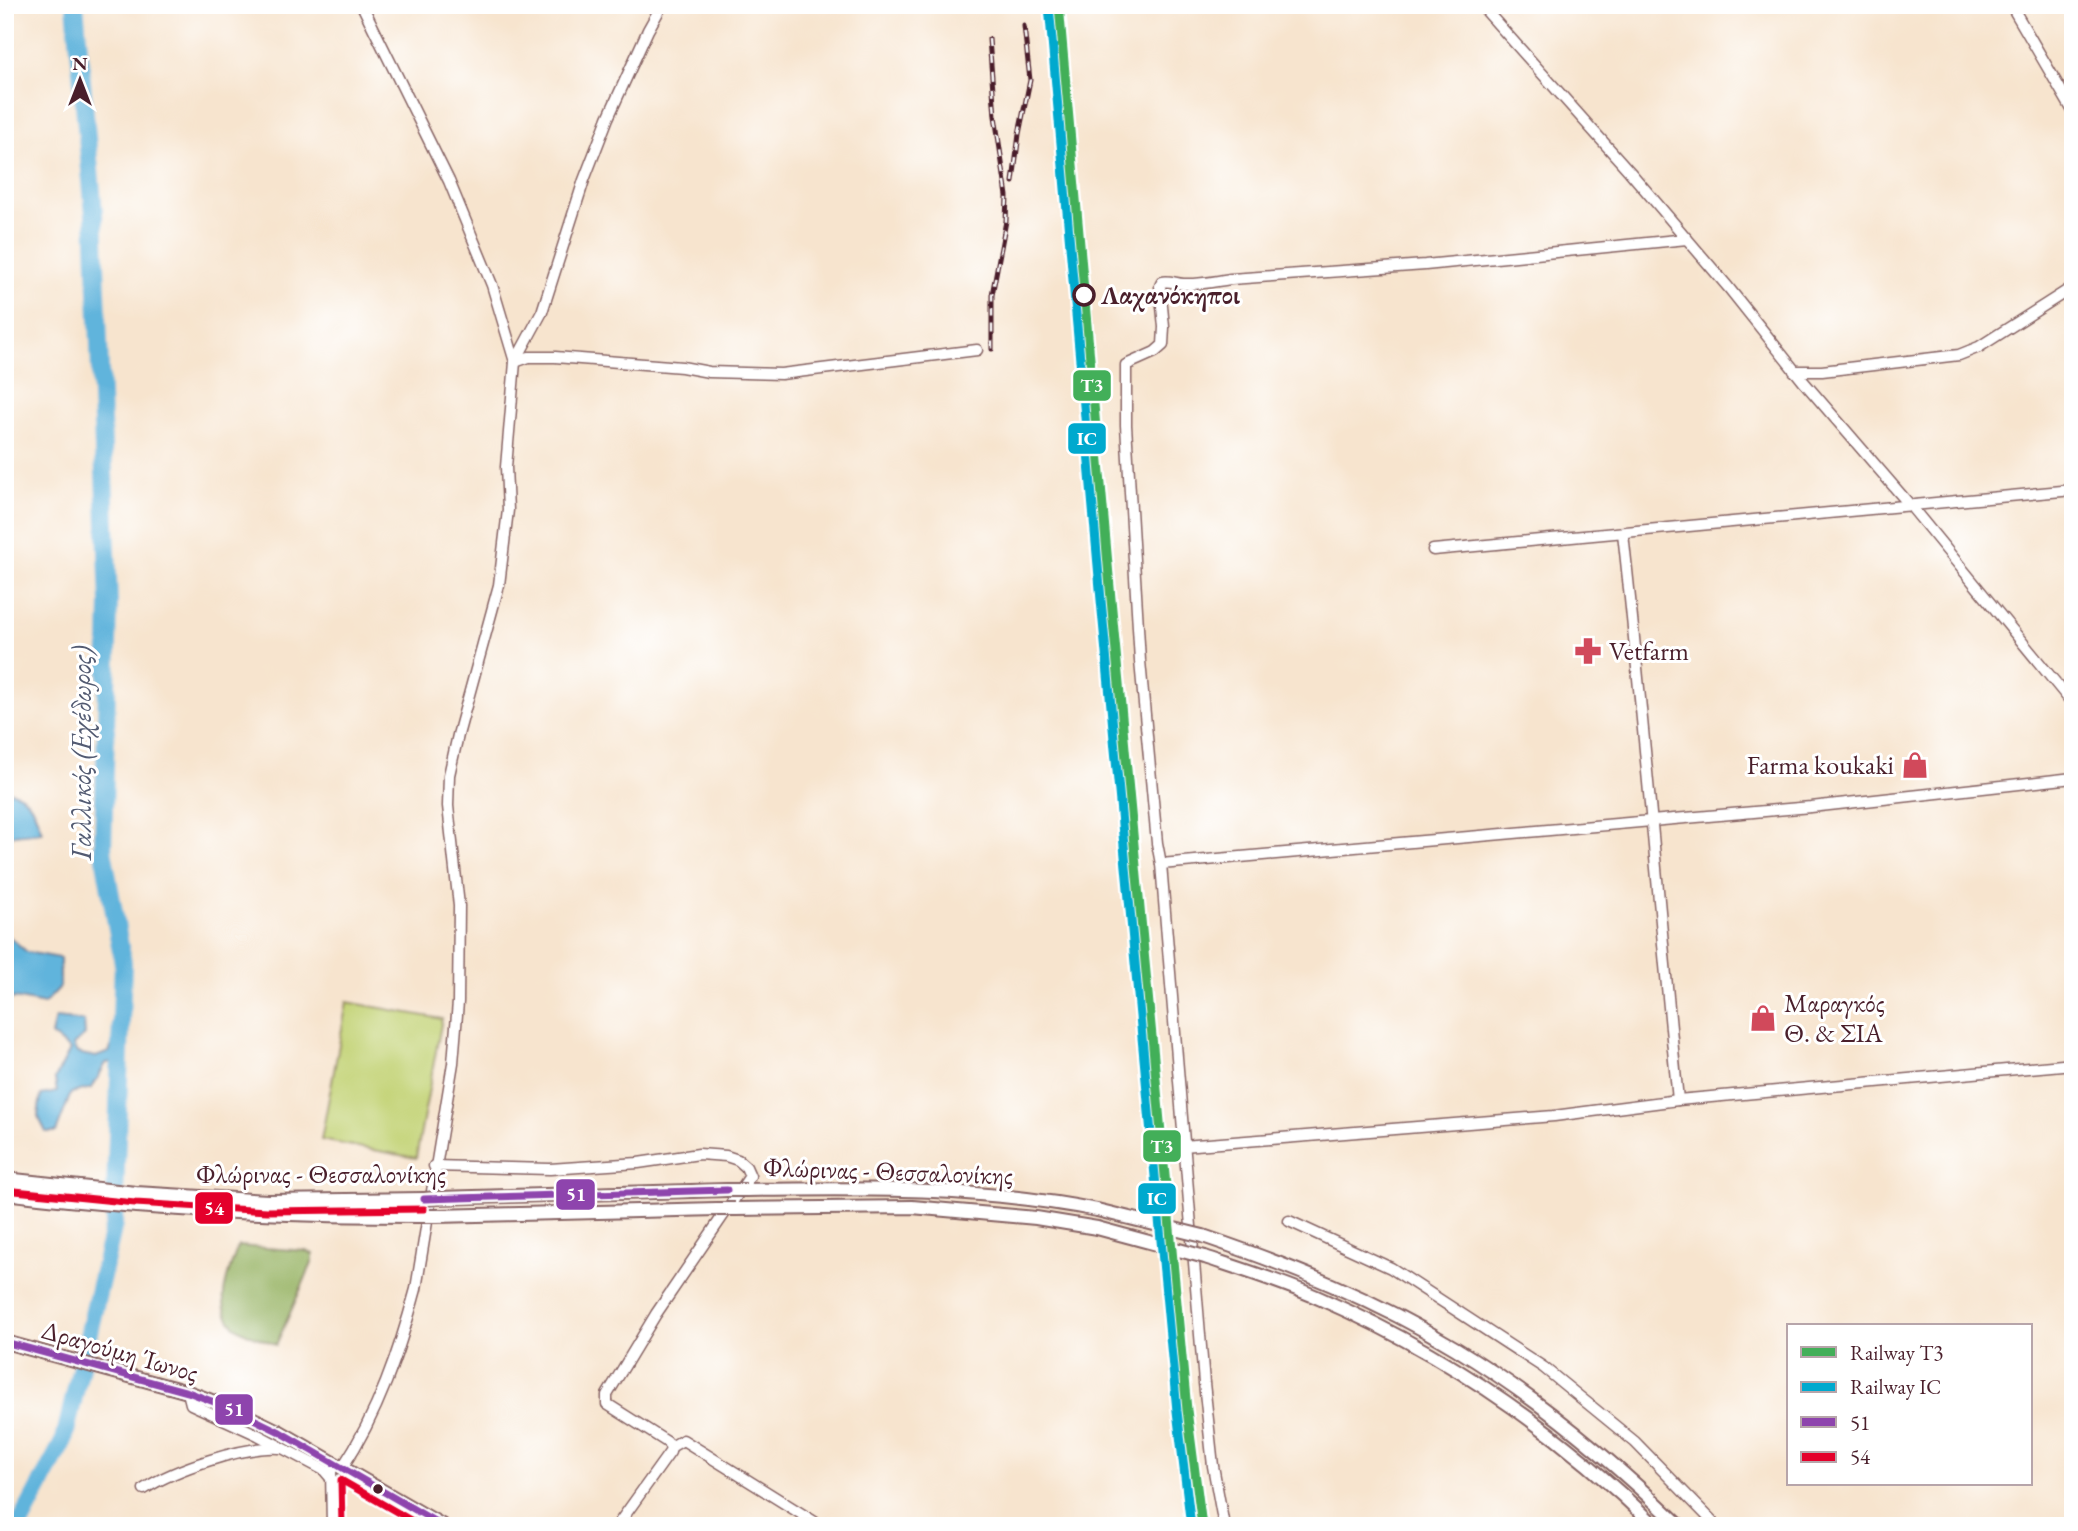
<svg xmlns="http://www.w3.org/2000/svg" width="2078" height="1531" font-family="'EB Garamond',serif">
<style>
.green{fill:#c3d376;stroke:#867950;stroke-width:2}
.forest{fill:#9ab567;stroke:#726a49;stroke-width:2}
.water{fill:#61b4dc;stroke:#566a84;stroke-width:2}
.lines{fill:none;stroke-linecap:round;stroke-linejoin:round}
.river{stroke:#61b4dc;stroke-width:18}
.minor-casing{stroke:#876464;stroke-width:13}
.major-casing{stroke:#876464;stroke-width:16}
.minor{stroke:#fff;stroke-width:10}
.major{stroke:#fff;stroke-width:12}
.rail-casing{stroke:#4a1f2b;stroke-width:5}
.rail{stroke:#fff;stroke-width:2.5;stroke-dasharray:8;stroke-linecap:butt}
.major-bridge-casing{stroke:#876464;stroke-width:16;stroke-linecap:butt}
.major-bridge{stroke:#fff;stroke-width:12}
.bus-1-casing{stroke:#fff;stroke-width:12}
.bus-2-casing{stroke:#fff;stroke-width:12}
.bus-1{stroke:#8e44ad;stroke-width:7}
.bus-2{stroke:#e4002b;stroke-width:7}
.rail-1-casing{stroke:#fff;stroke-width:14}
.rail-2-casing{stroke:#fff;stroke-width:14}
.rail-1{stroke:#43af59;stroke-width:9}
.rail-2{stroke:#00a9ce;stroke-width:9}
.stop-dot{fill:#fff;stroke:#4a1f2b;stroke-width:3.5}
.bus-dot{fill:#4a1f2b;stroke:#fff;stroke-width:2.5}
.labels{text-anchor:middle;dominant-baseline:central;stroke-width:6;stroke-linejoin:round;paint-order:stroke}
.stop-label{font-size:26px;font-weight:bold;fill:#4a1f2b;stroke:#fff;text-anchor:start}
.poi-label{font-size:26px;fill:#4a1f2b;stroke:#fff;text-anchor:start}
.street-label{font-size:26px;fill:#4a1f2b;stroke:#fff}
.water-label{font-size:28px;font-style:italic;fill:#535b72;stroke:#fff}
.line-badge{stroke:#fff;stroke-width:2.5}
.badge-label{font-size:19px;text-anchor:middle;font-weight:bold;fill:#fff}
</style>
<rect width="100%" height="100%" fill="#fff"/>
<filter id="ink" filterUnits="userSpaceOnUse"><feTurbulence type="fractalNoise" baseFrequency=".0143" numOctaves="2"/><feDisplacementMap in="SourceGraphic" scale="14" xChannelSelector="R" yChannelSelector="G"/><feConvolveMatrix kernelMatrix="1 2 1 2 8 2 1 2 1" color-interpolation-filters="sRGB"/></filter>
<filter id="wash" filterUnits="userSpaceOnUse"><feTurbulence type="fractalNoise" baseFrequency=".00686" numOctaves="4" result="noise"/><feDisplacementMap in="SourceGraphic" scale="28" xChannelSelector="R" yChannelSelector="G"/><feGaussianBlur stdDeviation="1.57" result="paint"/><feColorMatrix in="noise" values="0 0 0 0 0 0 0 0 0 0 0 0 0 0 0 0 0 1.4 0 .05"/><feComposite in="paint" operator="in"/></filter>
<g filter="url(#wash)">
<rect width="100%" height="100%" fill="#f7e4ce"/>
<path class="green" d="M 347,1002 L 442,1019 L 416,1158 L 321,1140 Z"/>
<path class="forest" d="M 238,1246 L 306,1251 L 313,1254 L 313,1261 L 276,1345 C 264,1339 245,1335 235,1326 C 212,1305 230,1270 238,1246 Z"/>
<g class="water">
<path d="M 5,790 C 31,795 34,809 42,832 L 5,836 Z"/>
<path d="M 5,933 L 27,952 L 60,958 L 60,987 L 44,1004 L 14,998 L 5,1001 Z"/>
<path d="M 55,1018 L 84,1021 L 85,1035 L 73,1045 L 77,1053 L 96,1057 L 109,1052 L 121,1026 L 113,1062 L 106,1063 L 92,1088 L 71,1093 L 56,1132 L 46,1132 L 38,1116 L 41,1095 L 57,1092 L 55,1079 L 70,1050 L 51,1035 Z"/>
</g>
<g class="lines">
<path class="river" d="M 19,1526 L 64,1440 L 114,1224 L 123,963 L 103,850 L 109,603 L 94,214 L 75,5"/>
</g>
</g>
<g filter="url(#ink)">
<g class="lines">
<defs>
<g id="minor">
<path d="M 1481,5 L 1630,172 L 1728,287 L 1803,381 L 1909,504 L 2073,704"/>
<path d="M 2011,5 L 2073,111"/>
<path d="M 515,362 L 529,357 L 555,357 L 682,367 L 709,372 L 781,374 L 977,350"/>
<path d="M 515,362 L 542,312 L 584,180 L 608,118 L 648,30 L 662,5"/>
<path d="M 1794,371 L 1822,371 L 1959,355 L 1979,347 L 2073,287"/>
<path d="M 1623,533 C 1644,722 1659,911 1678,1100"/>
<path d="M 1433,550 L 2073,490"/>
<path d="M 1161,864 L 1811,807 L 2073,778"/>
<path d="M 1183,1146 L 1554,1116 L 1678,1100 L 2073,1064"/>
<path d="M 434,1166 L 550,1169 L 638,1163 L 699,1154 L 726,1156 L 738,1160 L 746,1167 L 750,1176 L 656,1314 L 607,1395 L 607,1404 L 667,1442 L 671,1447"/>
<path d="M 1289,1221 L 1391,1268 L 1543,1367 L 1635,1442 L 1717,1526"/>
<path d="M 188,1392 L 191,1404 L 258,1435 L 324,1470 L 330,1477"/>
<path d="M 342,1468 C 378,1414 399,1352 416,1289 L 453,1063 L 458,1002 L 459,906 L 448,806 L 449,775 L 458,735 L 499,585 L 508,510 L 506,467 L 515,362 L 492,285 L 449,181 L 362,5"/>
<path d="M 331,1470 L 332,1526"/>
<path d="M 144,1489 C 175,1469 243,1446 279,1448"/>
<path d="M 617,1526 L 670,1452 L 671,1447 L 683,1440 L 821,1526"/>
<path d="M 1224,1526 L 1213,1466 L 1204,1383 L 1161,864 L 1157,843 L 1140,661 L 1126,425 L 1126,365 L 1155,352 L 1163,345 L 1164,327 L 1160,286 L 1162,282 C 1170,280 1176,284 1184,284 C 1200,285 1216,281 1231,279 L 1425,265 L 1687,239"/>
</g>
<g id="major">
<path d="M 5,1179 L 136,1193 L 268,1201 L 424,1199"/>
<path d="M 746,1190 C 864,1188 981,1187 1097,1210"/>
<path d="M 5,1193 C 143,1210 281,1216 420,1216"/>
<path d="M 438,1198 L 727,1190"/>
<path d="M 735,1209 L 912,1207 L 1036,1218 L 1097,1228"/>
<path d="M 436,1216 L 717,1209"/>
<path d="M 1203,1236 C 1291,1266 1376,1300 1455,1348 C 1538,1398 1611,1459 1680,1526"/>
<path d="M 1205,1257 C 1244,1270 1283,1282 1321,1299 C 1445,1353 1558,1431 1655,1526"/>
<path d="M 5,1342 L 188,1392 L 235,1410 L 280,1432 L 443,1526"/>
</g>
</defs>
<use href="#minor" class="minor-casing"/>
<use href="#major" class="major-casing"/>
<use href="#minor" class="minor"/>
<use href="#major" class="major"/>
<defs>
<g id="rail">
<path d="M 989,39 L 995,116 L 1007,196 L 1006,221 L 992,295 L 992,349"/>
<path d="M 1013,182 L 1019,134 L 1030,80 L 1024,26"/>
</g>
</defs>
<use href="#rail" class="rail-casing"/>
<use href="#rail" class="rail"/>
<defs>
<g id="major-bridge">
<path d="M 727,1190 L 746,1190"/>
<path d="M 424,1199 L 438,1198"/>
<path d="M 717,1209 L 735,1209"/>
<path d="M 1097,1210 L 1203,1236"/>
<path d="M 420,1216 L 436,1216"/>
<path d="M 1097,1228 L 1205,1257"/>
</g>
</defs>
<use href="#major-bridge" class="major-bridge-casing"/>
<use href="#major-bridge" class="major-bridge"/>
<defs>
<g id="bus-1">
<path d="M 424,1199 L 727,1190"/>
<path d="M 5,1342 L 188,1392 L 235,1410 L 280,1432 L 443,1526"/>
</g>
<g id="bus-2">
<path d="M 5,1190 L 135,1203 L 267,1211 L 424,1209"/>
<path d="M 342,1526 L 341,1480 L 421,1526"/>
</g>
</defs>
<use href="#bus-1" class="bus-1-casing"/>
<use href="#bus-2" class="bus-2-casing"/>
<use href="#bus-1" class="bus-1"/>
<use href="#bus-2" class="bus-2"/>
<defs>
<path id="rail-1" d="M 1059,5 L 1111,599 L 1187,1410 L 1202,1526"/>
<path id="rail-2" d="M 1049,6 L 1101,600 L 1177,1411 L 1191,1526"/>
</defs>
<use href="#rail-1" class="rail-1-casing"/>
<use href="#rail-2" class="rail-2-casing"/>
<use href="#rail-1" class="rail-1"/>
<use href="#rail-2" class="rail-2"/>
</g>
</g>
<defs>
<symbol id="pharmacy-bare" viewBox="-9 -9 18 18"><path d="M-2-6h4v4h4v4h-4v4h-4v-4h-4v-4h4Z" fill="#d1495b" stroke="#fff" stroke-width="2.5" paint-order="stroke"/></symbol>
<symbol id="shop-bare" viewBox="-9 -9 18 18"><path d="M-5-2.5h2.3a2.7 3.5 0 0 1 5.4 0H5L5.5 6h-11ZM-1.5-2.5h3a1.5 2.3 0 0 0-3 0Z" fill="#d1495b" stroke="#fff" stroke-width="2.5" paint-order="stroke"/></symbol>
</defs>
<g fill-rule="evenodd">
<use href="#pharmacy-bare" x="1569" y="632" width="38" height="38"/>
<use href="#shop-bare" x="1896" y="746" width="38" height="38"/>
<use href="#shop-bare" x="1744" y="999" width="38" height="38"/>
</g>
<circle class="stop-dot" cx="1084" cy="295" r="10"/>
<circle class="bus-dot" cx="378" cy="1489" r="6"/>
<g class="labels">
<g class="stop-label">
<text x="1101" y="295">Λαχανόκηποι</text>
</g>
<g class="poi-label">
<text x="1609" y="651">Vetfarm</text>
<text x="1894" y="765" text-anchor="end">Farma koukaki</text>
<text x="1784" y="1003">Μαραγκός<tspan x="1784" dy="30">Θ. &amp; ΣΙΑ</tspan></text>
</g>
<g class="street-label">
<text transform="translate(888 1171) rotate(2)">Φλώρινας - Θεσσαλονίκης</text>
<text x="321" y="1174">Φλώρινας - Θεσσαλονίκης</text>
<text transform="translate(120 1351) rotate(16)">Δραγούμη Ίωνος</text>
</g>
<g class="water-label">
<text transform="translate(81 753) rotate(-90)">Γαλλικός (Εχέδωρος)</text>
</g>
</g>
<g class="line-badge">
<rect x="1072" y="369" width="40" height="33" rx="7" fill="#43af59"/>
<rect x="1067" y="422" width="40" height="33" rx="7" fill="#00a9ce"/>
<rect x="1142" y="1129" width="40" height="34" rx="7" fill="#43af59"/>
<rect x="555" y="1178" width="41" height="33" rx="7" fill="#8e44ad"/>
<rect x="1137" y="1182" width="40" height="33" rx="7" fill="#00a9ce"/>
<rect x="194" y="1191" width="40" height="34" rx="7" fill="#e4002b"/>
<rect x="214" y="1393" width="40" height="33" rx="7" fill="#8e44ad"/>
</g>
<g class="badge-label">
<text x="1092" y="392">T3</text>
<text x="1087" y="445">IC</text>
<text x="1162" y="1153">T3</text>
<text x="576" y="1201">51</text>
<text x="1157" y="1205">IC</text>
<text x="214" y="1215">54</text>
<text x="234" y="1416">51</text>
</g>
<rect width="2078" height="1531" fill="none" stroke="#fff" stroke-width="28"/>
<rect x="1787" y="1324" width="245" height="161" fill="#ffffff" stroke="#b7a5aa" stroke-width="2"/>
<rect x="1801" y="1347" width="35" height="10" fill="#43af59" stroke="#b7a5aa" stroke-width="2"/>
<text x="1850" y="1360" font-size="21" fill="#4a1f2b">Railway T3</text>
<rect x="1801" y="1382" width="35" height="10" fill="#00a9ce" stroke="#b7a5aa" stroke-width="2"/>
<text x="1850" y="1394" font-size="21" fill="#4a1f2b">Railway IC</text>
<rect x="1801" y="1417" width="35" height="10" fill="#8e44ad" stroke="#b7a5aa" stroke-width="2"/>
<text x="1850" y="1430" font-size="21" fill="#4a1f2b">51</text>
<rect x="1801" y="1452" width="35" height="10" fill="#e4002b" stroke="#b7a5aa" stroke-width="2"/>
<text x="1850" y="1464" font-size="21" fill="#4a1f2b">54</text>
<g transform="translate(80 80)" stroke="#ffffff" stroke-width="5" paint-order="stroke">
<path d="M0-5L12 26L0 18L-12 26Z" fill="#4a1f2b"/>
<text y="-10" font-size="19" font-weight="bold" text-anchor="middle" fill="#4a1f2b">N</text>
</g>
</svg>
